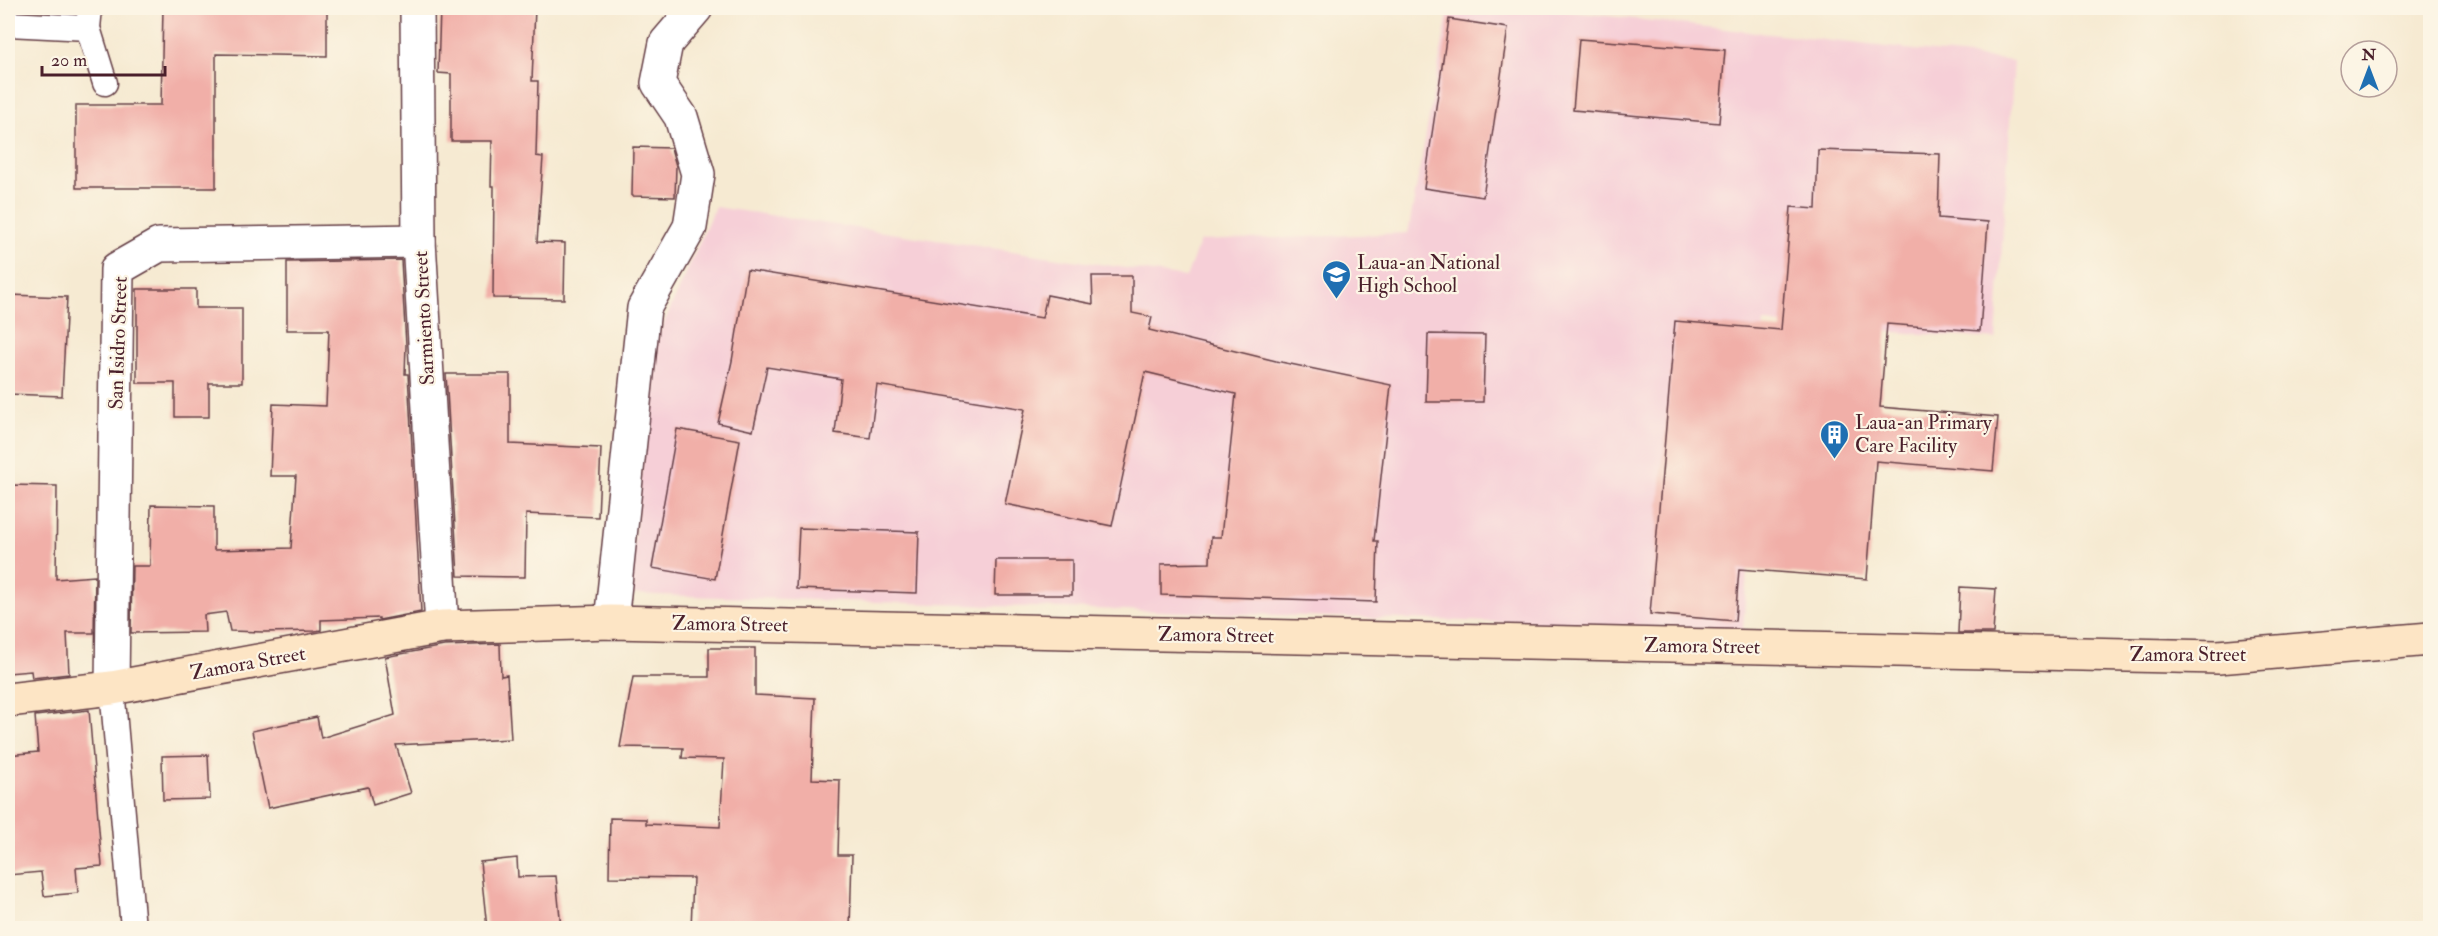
<svg xmlns="http://www.w3.org/2000/svg" width="2438" height="936" font-family="'IM FELL Double Pica',serif">
<style>
.built{fill:#f6cfd7}
.building{fill:#f1afa8}
.lines{fill:none;stroke-linecap:round;stroke-linejoin:round}
.lane-casing{stroke:#643d44;stroke-width:27}
.street-casing{stroke:#643d44;stroke-width:36}
.secondary-casing{stroke:#643d44;stroke-width:36}
.lane{stroke:#fff;stroke-width:24}
.street{stroke:#fff;stroke-width:33}
.secondary{stroke:#fde5c5;stroke-width:33}
.labels{text-anchor:middle;dominant-baseline:central;stroke-width:4.5;stroke-linejoin:round;paint-order:stroke}
.poi-label{font-size:20px;fill:#4a1f2b;stroke:#fcf5e5;text-anchor:start}
.street-label{font-size:20px;fill:#4a1f2b;stroke:#fcf5e5}
</style>
<rect width="100%" height="100%" fill="#fcf5e5"/>
<filter id="ink" filterUnits="userSpaceOnUse"><feTurbulence type="fractalNoise" baseFrequency=".0167" numOctaves="2"/><feDisplacementMap in="SourceGraphic" scale="12" xChannelSelector="R" yChannelSelector="G"/><feConvolveMatrix kernelMatrix="1 2 1 2 8 2 1 2 1" color-interpolation-filters="sRGB"/></filter>
<filter id="wash" filterUnits="userSpaceOnUse"><feTurbulence type="fractalNoise" baseFrequency=".008" numOctaves="4" result="noise"/><feDisplacementMap in="SourceGraphic" scale="24" xChannelSelector="R" yChannelSelector="G"/><feGaussianBlur stdDeviation="1.35" result="paint"/><feColorMatrix in="noise" values="0 0 0 0 0 0 0 0 0 0 0 0 0 0 0 0 0 1.4 0 .05"/><feComposite in="paint" operator="in"/></filter>
<g filter="url(#wash)">
<rect width="100%" height="100%" fill="#f6ead2"/>
<path class="built" d="M 1449,8 L 1536,8 L 2014,61 L 1996,339 L 1764,323 L 1743,630 L 628,594 L 656,341 L 715,207 L 1186,277 L 1200,241 L 1408,233 Z"/>
<g id="blocks">
<g class="building">
<path d="M 163,8 L 327,8 L 327,56 L 216,54 L 216,188 L 76,188 L 76,105 L 161,105 Z"/>
<path d="M 440,8 L 535,8 L 532,81 L 538,81 L 536,156 L 543,157 L 537,242 L 565,243 L 564,299 L 493,298 L 494,186 L 491,186 L 492,141 L 451,141 L 451,74 L 438,73 Z"/>
<path d="M 1449,19 L 1508,28 L 1483,197 L 1424,188 Z"/>
<path d="M 1579,39 L 1725,50 L 1719,123 L 1573,110 Z"/>
<path d="M 633,147 L 671,148 L 676,166 L 675,197 L 632,196 Z"/>
<path d="M 1818,150 L 1940,154 L 1938,218 L 1988,222 L 1980,331 L 1887,324 L 1880,407 L 1998,417 L 1993,471 L 1876,461 L 1867,579 L 1739,569 L 1735,621 L 1650,614 L 1675,321 L 1781,330 L 1791,207 L 1816,209 Z"/>
<path d="M 401,260 L 406,345 L 405,374 L 408,374 L 421,612 L 379,620 L 379,618 L 321,620 L 321,630 L 315,631 L 264,632 L 230,631 L 226,612 L 204,615 L 205,632 L 131,633 L 132,566 L 150,566 L 151,505 L 214,506 L 214,550 L 291,548 L 296,476 L 270,476 L 273,404 L 326,406 L 329,330 L 287,330 L 287,262 Z"/>
<path d="M 747,270 L 1042,318 L 1047,295 L 1093,304 L 1092,276 L 1132,276 L 1132,313 L 1152,317 L 1149,330 L 1276,361 L 1391,385 L 1374,541 L 1378,541 L 1376,602 L 1161,595 L 1161,564 L 1210,563 L 1211,537 L 1221,537 L 1236,394 L 1145,372 L 1112,526 L 1005,504 L 1025,409 L 877,385 L 870,438 L 835,433 L 841,379 L 767,367 L 753,431 L 718,423 L 732,361 Z"/>
<path d="M 137,289 L 196,289 L 196,308 L 242,308 L 242,383 L 209,383 L 209,417 L 175,417 L 175,383 L 137,383 Z"/>
<path d="M 8,295 L 67,297 L 62,396 L 8,394 Z"/>
<path d="M 1428,334 L 1485,335 L 1483,402 L 1426,402 Z"/>
<path d="M 446,374 L 510,374 L 510,444 L 601,448 L 598,517 L 526,514 L 525,577 L 458,576 Z"/>
<path d="M 677,429 L 740,440 L 715,579 L 652,568 Z"/>
<path d="M 8,485 L 57,486 L 56,579 L 95,576 L 94,633 L 67,633 L 69,674 L 32,678 L 31,671 L 8,673 Z"/>
<path d="M 799,528 L 919,532 L 917,593 L 796,589 Z"/>
<path d="M 996,560 L 1072,560 L 1072,595 L 995,595 Z"/>
<path d="M 1960,587 L 1996,589 L 1993,633 L 1958,633 Z"/>
<path d="M 500,644 L 501,676 L 507,675 L 511,739 L 396,745 L 411,793 L 373,805 L 368,787 L 268,808 L 252,731 L 317,717 L 321,738 L 395,715 L 385,657 L 444,646 Z"/>
<path d="M 709,648 L 755,648 L 755,695 L 815,698 L 812,779 L 840,780 L 838,855 L 852,855 L 850,928 L 691,928 L 693,878 L 609,877 L 610,818 L 646,819 L 646,824 L 720,827 L 724,759 L 682,758 L 683,748 L 620,747 L 633,677 L 709,677 Z"/>
<path d="M 89,710 L 102,866 L 76,868 L 78,893 L 44,896 L 41,872 L 8,875 L 8,755 L 38,752 L 35,716 Z"/>
<path d="M 208,755 L 210,799 L 163,800 L 162,756 Z"/>
<path d="M 517,858 L 518,877 L 556,876 L 561,928 L 487,928 L 480,862 Z"/>
</g>
</g>
</g>
<g filter="url(#ink)">
<use href="#blocks" fill-opacity="0" stroke="#643d44" stroke-width="1.5"/>
<g class="lines">
<defs>
<g id="lane">
<path d="M 90,8 L 88,28 L 105,83"/>
<path d="M 8,24 L 88,28"/>
<path d="M 112,688 L 133,928"/>
</g>
<g id="street">
<path d="M 417,8 L 419,241 L 442,627"/>
<path d="M 611,622 L 644,308 L 690,227 L 698,174 L 681,117 L 658,83 L 666,43 L 696,8"/>
<path d="M 112,688 L 117,269 L 159,245 L 419,241"/>
</g>
<path id="secondary" d="M 8,700 L 112,688 L 442,627 L 611,622 L 2218,657 L 2430,639"/>
</defs>
<use href="#lane" class="lane-casing"/>
<use href="#street" class="street-casing"/>
<use href="#secondary" class="secondary-casing"/>
<use href="#lane" class="lane"/>
<use href="#street" class="street"/>
<use href="#secondary" class="secondary"/>
</g>
</g>
<defs>
<symbol id="school-pin" viewBox="-11 -11 22 30"><path d="M0 17L-7.5 6A9.5 9.5 0 1 1 7.5 6Z" fill="#1f6fb2" stroke="#fcf5e5"/><path d="M0-5L7-2L0 1L-7-2ZM-4 1L0 2.5L4 1V4Q0 6-4 4Z" fill="#fff"/></symbol>
<symbol id="building-pin" viewBox="-11 -11 22 30"><path d="M0 17L-7.5 6A9.5 9.5 0 1 1 7.5 6Z" fill="#1f6fb2" stroke="#fcf5e5"/><path d="M-4-6H4V6H1V3H-1V6H-4ZM-2.5-4.3h1.7v1.8h-1.7ZM.8-4.3h1.7v1.8H.8ZM-2.5-1h1.7V.8h-1.7ZM.8-1h1.7V.8H.8Z" fill="#fff"/></symbol>
</defs>
<g fill-rule="evenodd">
<use href="#school-pin" x="1320" y="258" width="33" height="45"/>
<use href="#building-pin" x="1818" y="418" width="33" height="45"/>
</g>
<g class="labels">
<g class="poi-label">
<text x="1357" y="262">Laua-an National<tspan x="1357" dy="23">High School</tspan></text>
<text x="1855" y="422">Laua-an Primary<tspan x="1855" dy="23">Care Facility</tspan></text>
</g>
<g class="street-label">
<text transform="translate(424 318) rotate(-93)">Sarmiento Street</text>
<text transform="translate(118 343) rotate(-88)">San Isidro Street</text>
<text transform="translate(730 624) rotate(1)">Zamora Street</text>
<text transform="translate(1216 635) rotate(1)">Zamora Street</text>
<text transform="translate(1702 646) rotate(1)">Zamora Street</text>
<text x="2188" y="654">Zamora Street</text>
<text transform="translate(248 663) rotate(-10)">Zamora Street</text>
</g>
</g>
<rect width="2438" height="936" fill="none" stroke="#fcf5e5" stroke-width="30"/>
<g transform="translate(2369 69)"><circle r="28" fill="#fcf5e5" stroke="#b59f9b" stroke-width="1.5"/>
<path d="M0-4.5L10 22L0 15L-10 22Z" fill="#1f6fb2"/>
<text y="-9" font-size="16" font-weight="bold" text-anchor="middle" fill="#4a1f2b">N</text>
</g>
<path d="M42 66v9h123v-9" fill="none" stroke="#4a1f2b" stroke-width="3"/>
<text x="51" y="66" font-size="18" fill="#4a1f2b" stroke="#fcf5e5" stroke-width="4.5" paint-order="stroke">20 m</text>
</svg>
